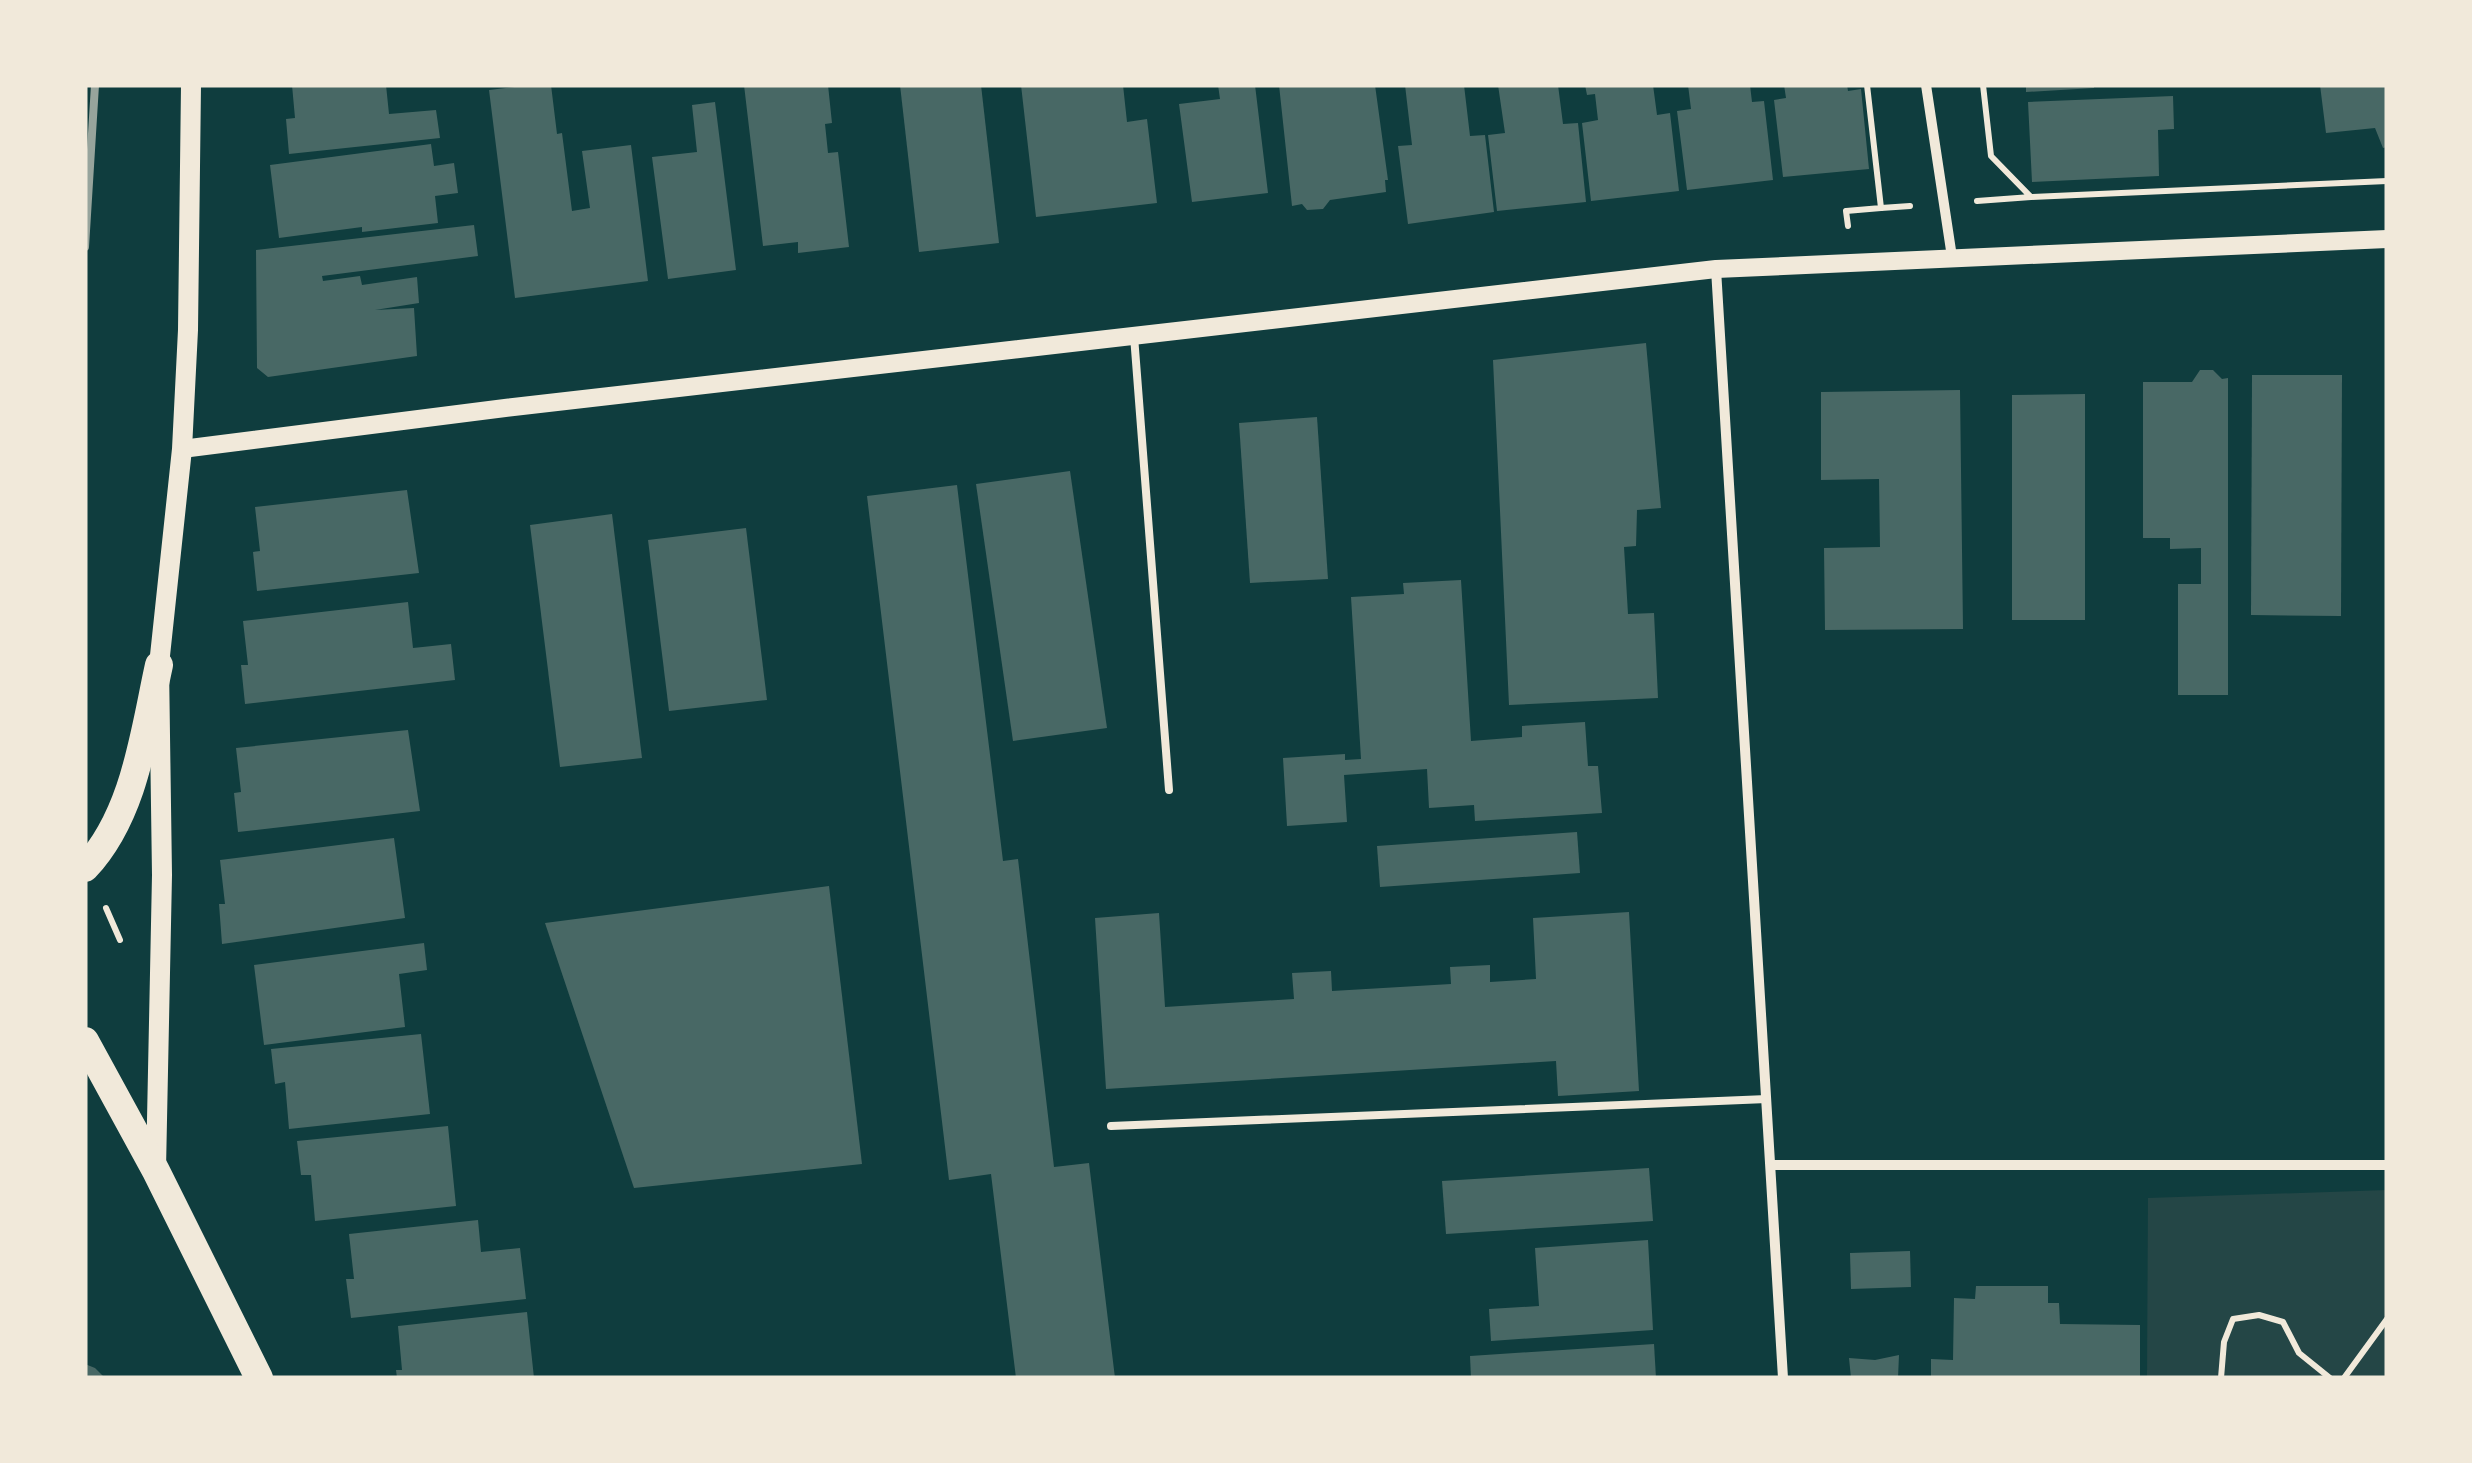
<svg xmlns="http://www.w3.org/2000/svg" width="2472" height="1463" font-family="'PT Serif',serif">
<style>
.green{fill:#244646}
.building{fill:#486865}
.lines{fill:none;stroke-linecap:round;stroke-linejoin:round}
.path{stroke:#f1e9da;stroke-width:6}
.service{stroke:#f1e9da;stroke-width:8}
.minor{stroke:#f1e9da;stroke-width:10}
.tertiary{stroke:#f1e9da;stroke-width:18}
.secondary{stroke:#f1e9da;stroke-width:20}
.trunk{stroke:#f1e9da;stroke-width:28}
.rail{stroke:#97a49c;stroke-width:8}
</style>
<rect width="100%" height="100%" fill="#0f3d3e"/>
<path class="green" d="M 2387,1190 L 2387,1378 L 2147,1378 L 2148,1198 Z"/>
<g class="building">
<path d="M 292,85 L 386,85 L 389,114 L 436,110 L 440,138 L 289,154 L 286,119 L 295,118 Z"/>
<path d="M 532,85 L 551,85 L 557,134 L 562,133 L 572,211 L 590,208 L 582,151 L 631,145 L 648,281 L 515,298 L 489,90 Z"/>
<path d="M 744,85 L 828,85 L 832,123 L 825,124 L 828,153 L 838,152 L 849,247 L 798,253 L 798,242 L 763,246 Z"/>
<path d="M 900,85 L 981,85 L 999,243 L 919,252 Z"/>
<path d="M 1021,85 L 1123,85 L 1127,122 L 1147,119 L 1157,203 L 1036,217 Z"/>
<path d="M 1218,85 L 1255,85 L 1268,193 L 1192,202 L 1179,104 L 1220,99 Z"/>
<path d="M 1279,85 L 1375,85 L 1388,180 L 1385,180 L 1386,192 L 1330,200 L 1323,209 L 1307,210 L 1302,204 L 1292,206 Z"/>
<path d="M 1405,85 L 1464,85 L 1470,136 L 1485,135 L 1494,212 L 1408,224 L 1398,146 L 1412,145 Z"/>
<path d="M 1498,85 L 1558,85 L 1563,124 L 1578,123 L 1586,202 L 1497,211 L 1488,135 L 1505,133 Z"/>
<path d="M 1585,85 L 1653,85 L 1657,115 L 1670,113 L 1679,191 L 1591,201 L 1582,123 L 1598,120 L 1595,94 L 1587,95 Z"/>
<path d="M 1688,85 L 1750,85 L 1752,102 L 1764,101 L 1773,180 L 1687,190 L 1677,111 L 1691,109 Z"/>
<path d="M 1784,85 L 1847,85 L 1848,91 L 1861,89 L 1869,169 L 1783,177 L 1774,100 L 1786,98 Z"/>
<path d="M 2026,85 L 2094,85 L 2094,88 L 2026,92 Z"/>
<path d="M 2320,85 L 2387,85 L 2387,147 L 2383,148 L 2375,128 L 2326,133 Z"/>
<path d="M 2173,96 L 2174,129 L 2158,130 L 2159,176 L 2032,182 L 2028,102 Z"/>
<path d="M 715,102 L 736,270 L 668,279 L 652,157 L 697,152 L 692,105 Z"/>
<path d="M 431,144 L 434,166 L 454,163 L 458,193 L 435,196 L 438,223 L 362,232 L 362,227 L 279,238 L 270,165 Z"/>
<path d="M 474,225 L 478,256 L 322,276 L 323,281 L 360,276 L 362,285 L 417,277 L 419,303 L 375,310 L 414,308 L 417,356 L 268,377 L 257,368 L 256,250 Z"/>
<path d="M 1646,343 L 1661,508 L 1637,510 L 1636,546 L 1624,547 L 1628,614 L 1654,613 L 1658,698 L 1509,705 L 1493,360 Z"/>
<path d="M 2200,370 L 2213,370 L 2222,379 L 2228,378 L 2228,695 L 2178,695 L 2178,584 L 2201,584 L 2201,548 L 2170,549 L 2170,538 L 2143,538 L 2143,382 L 2192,382 Z"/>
<path d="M 2252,375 L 2342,375 L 2341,616 L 2251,615 Z"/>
<path d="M 1960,390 L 1963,629 L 1825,630 L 1824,548 L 1880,547 L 1879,479 L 1821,480 L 1821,392 Z"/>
<path d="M 2085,394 L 2085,620 L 2012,620 L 2012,395 Z"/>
<path d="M 1317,417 L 1328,579 L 1250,583 L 1239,423 Z"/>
<path d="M 1070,471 L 1107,728 L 1013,741 L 976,484 Z"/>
<path d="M 957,485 L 1003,861 L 1018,859 L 1054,1167 L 1089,1163 L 1115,1378 L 1016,1378 L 991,1174 L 949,1180 L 867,496 Z"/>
<path d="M 407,490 L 419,573 L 257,591 L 253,552 L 260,551 L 255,507 Z"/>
<path d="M 612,514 L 642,758 L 560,767 L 530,525 Z"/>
<path d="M 746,528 L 767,700 L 669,711 L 648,540 Z"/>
<path d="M 1461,580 L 1471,741 L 1522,737 L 1522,726 L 1585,722 L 1588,766 L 1598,766 L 1602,813 L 1475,821 L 1474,805 L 1429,808 L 1427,769 L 1344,775 L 1347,822 L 1287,826 L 1283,758 L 1345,754 L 1345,760 L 1361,759 L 1351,597 L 1404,594 L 1403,583 Z"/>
<path d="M 408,602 L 413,648 L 451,644 L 455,680 L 245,704 L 241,665 L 248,665 L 243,621 Z"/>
<path d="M 408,730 L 420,811 L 238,832 L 234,793 L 241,792 L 236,748 Z"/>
<path d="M 1577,832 L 1580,873 L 1380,887 L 1377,846 Z"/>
<path d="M 394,838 L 405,918 L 222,944 L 219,904 L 225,904 L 220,860 Z"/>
<path d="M 829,886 L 862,1164 L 634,1188 L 545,923 Z"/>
<path d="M 1629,912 L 1639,1091 L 1558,1096 L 1556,1061 L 1106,1089 L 1095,918 L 1159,913 L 1165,1007 L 1294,999 L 1292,973 L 1331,971 L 1332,991 L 1451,984 L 1450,967 L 1490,965 L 1490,982 L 1536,979 L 1533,918 Z"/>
<path d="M 424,943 L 427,970 L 399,974 L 405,1027 L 264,1045 L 254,965 Z"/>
<path d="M 421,1034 L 430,1114 L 289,1129 L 285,1082 L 275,1084 L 271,1049 Z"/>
<path d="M 448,1126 L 456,1206 L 315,1221 L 311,1175 L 301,1175 L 297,1141 Z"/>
<path d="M 1649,1168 L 1653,1221 L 1446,1234 L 1442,1181 Z"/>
<path d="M 478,1220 L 481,1252 L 520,1248 L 526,1299 L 351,1318 L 346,1279 L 354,1279 L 349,1234 Z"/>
<path d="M 1648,1240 L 1653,1330 L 1491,1341 L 1489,1309 L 1539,1306 L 1535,1248 Z"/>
<path d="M 1910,1251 L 1911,1287 L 1851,1289 L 1850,1253 Z"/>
<path d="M 1976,1286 L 2048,1286 L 2048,1303 L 2059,1303 L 2060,1324 L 2140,1325 L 2140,1378 L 1931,1378 L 1931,1359 L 1953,1360 L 1954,1298 L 1975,1299 Z"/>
<path d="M 527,1312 L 534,1378 L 397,1378 L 396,1370 L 402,1370 L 398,1326 Z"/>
<path d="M 1654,1344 L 1656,1378 L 1471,1378 L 1470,1356 Z"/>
<path d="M 1899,1355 L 1898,1378 L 1851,1378 L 1849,1358 L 1875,1360 Z"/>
<path d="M 85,1364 L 95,1368 L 105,1378 L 85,1378 Z"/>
</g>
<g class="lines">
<g class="path">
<path d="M 2031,197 L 2387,181"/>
<path d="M 1977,201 L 2031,197 L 1991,156 L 1983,85"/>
<path d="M 1881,208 L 1910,206"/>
<path d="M 1848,226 L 1846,211 L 1881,208 L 1867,85"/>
<path d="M 106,908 L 120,940"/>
<path d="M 2221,1378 L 2224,1342 L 2233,1319 L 2259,1315 L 2283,1322 L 2299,1353 L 2330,1378"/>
<path d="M 2344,1378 L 2387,1319"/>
</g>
<g class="service">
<path d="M 1134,336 L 1169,790"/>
<path d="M 1111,1126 L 1767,1099"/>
</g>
<g class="minor">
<path d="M 1926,85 L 1952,257"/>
<path d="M 1716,269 L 1783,1378"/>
<path d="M 1771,1165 L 2387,1165"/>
</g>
<path class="tertiary" d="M 182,449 L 505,408 L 1716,269 L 2387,239"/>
<path class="secondary" d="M 156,1169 L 162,875 L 159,665 L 182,449 L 188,330 L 191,85"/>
<g class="trunk">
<path d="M 85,868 C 135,815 144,733 159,665"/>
<path d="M 85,1041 L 156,1171 L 259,1378"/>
</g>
<path class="rail" d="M 85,247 L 95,85"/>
</g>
<rect width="2472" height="1463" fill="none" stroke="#f1e9da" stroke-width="175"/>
</svg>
